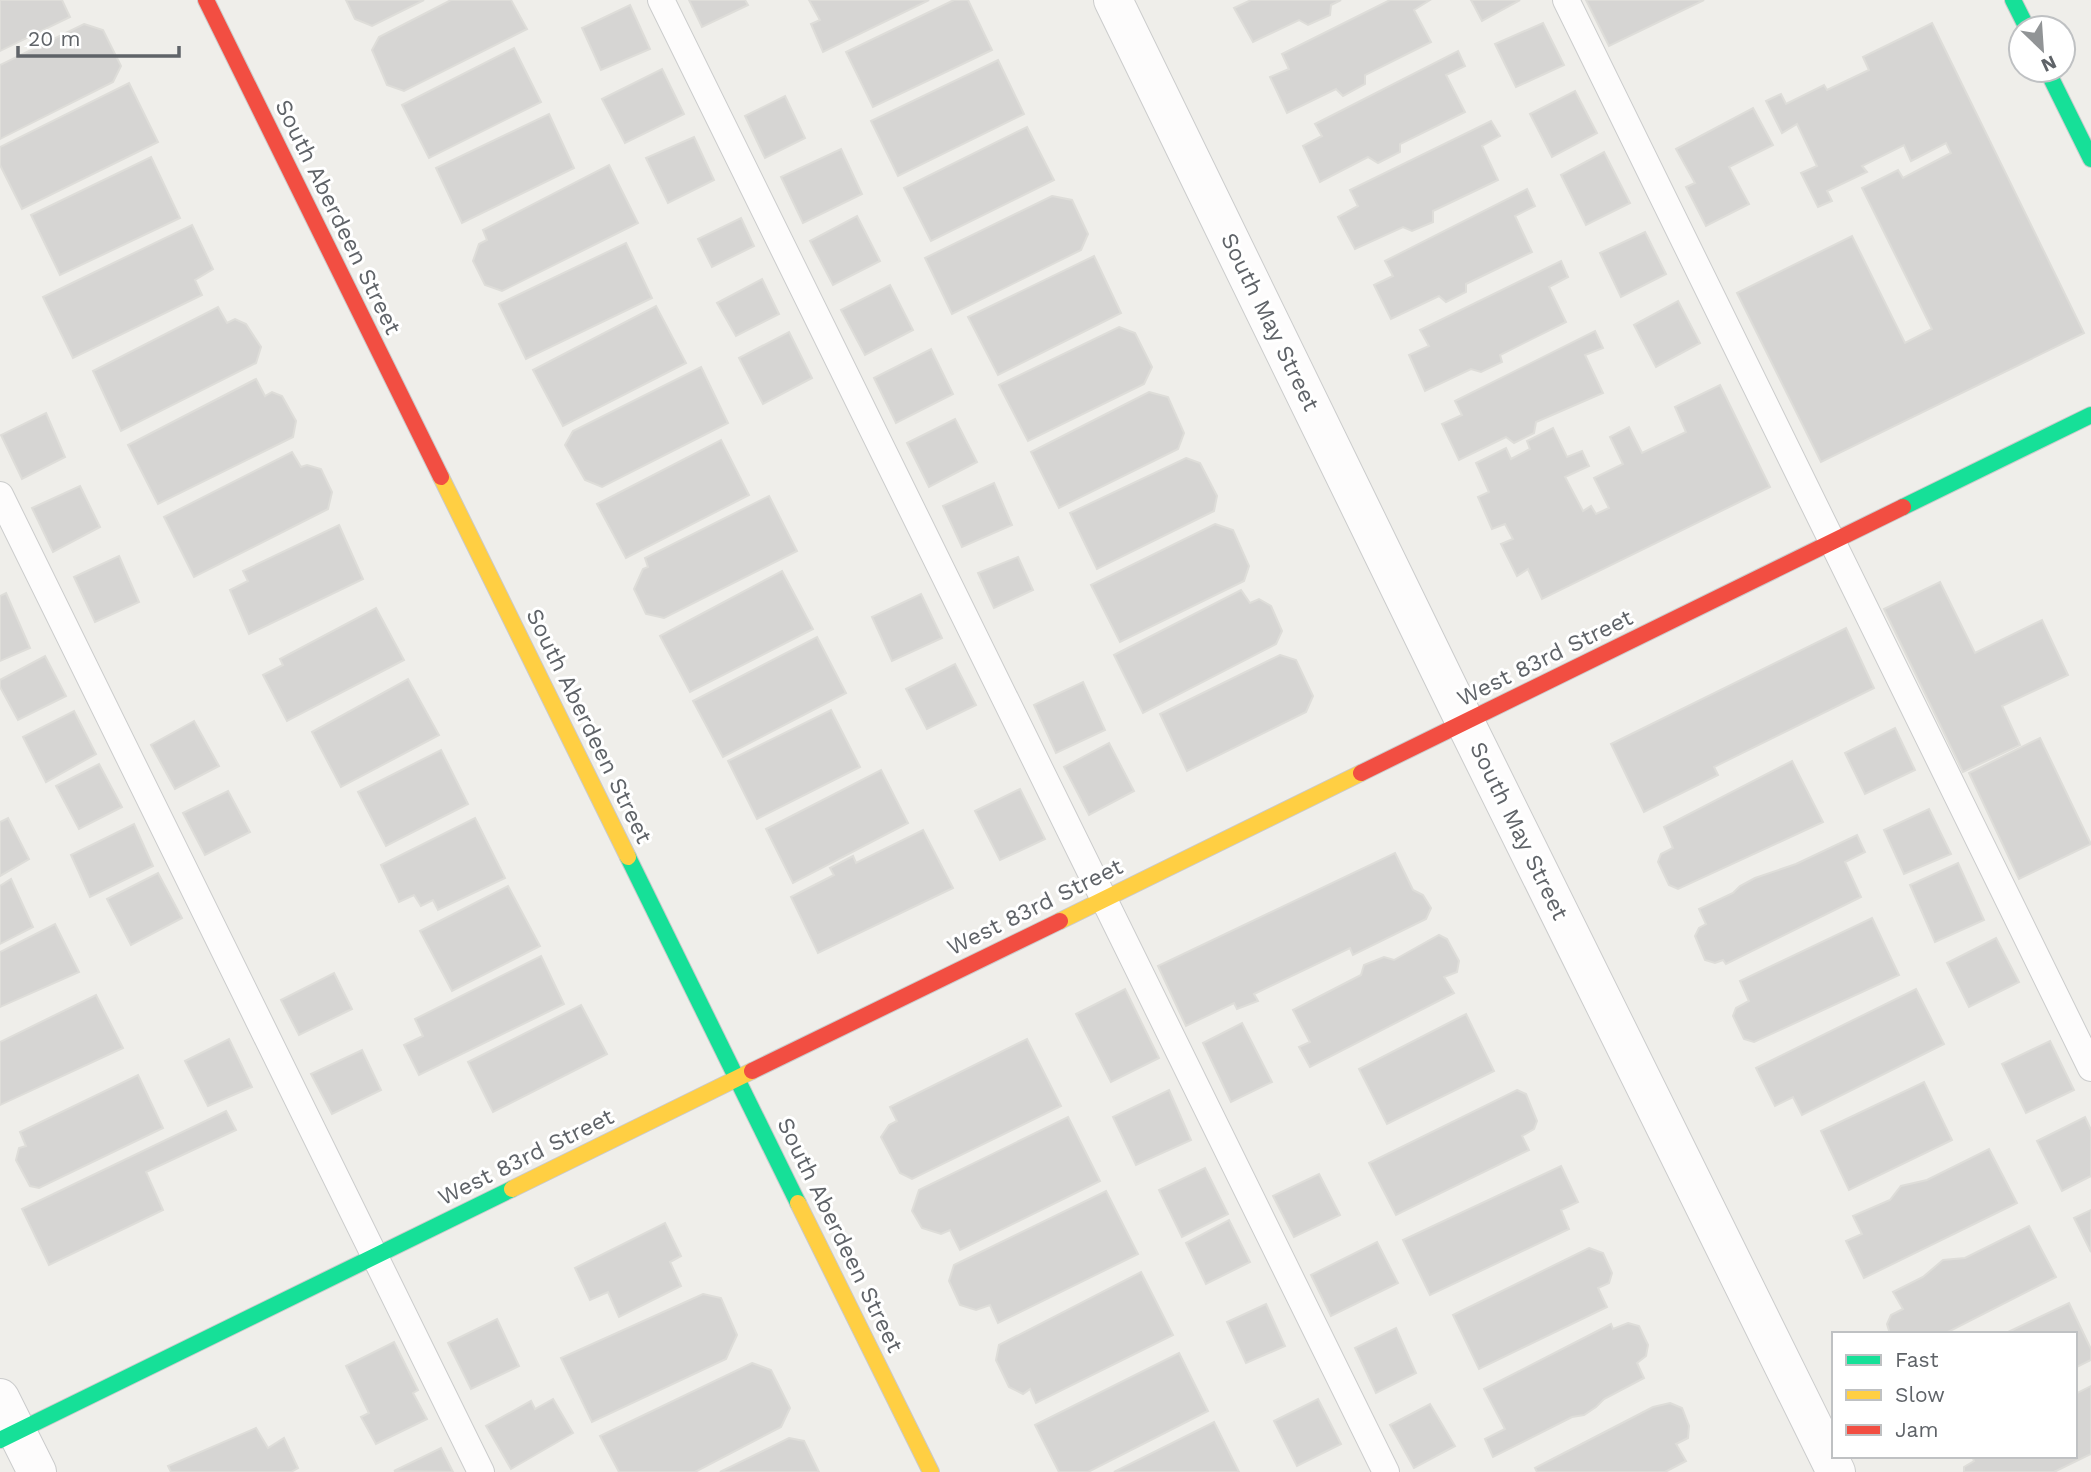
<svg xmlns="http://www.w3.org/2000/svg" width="2091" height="1472" font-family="'Work Sans',sans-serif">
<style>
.building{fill:#d6d5d3;stroke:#deddd9;stroke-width:2}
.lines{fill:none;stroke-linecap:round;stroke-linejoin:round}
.lane-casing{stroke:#cbcccc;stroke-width:28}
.street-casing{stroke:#cbcccc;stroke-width:40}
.fast-casing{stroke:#cacacb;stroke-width:18}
.slow-casing{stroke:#cacacb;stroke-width:18}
.jam-casing{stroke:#cacacb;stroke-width:18}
.lane{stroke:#fdfcfc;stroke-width:26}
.street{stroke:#fdfcfc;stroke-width:38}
.fast{stroke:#16e098;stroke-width:16}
.slow{stroke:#ffcf43;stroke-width:16}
.jam{stroke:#f24e42;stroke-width:16}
.labels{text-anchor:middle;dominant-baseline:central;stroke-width:6;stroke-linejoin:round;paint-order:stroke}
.street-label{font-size:23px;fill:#5f6368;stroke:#fff}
</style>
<rect width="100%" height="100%" fill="#efeeea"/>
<g class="building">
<path d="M 0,0 L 62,0 L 70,17 L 0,51 Z"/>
<path d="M 346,0 L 424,0 L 372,26 L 355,19 Z"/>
<path d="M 451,0 L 511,0 L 527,29 L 404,91 L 387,85 L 372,50 L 379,37 Z"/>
<path d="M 689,0 L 745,0 L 748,5 L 702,27 Z"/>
<path d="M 809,0 L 929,0 L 823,52 L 811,24 L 820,20 Z"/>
<path d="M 954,0 L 968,0 L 992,50 L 873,107 L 846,52 Z"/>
<path d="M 1251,0 L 1341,0 L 1331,5 L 1330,15 L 1308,25 L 1299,20 L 1253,42 L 1234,8 Z"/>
<path d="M 1390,0 L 1430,0 L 1414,10 L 1431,42 L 1365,75 L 1365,84 L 1343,96 L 1336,89 L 1287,113 L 1270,77 L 1289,69 L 1282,54 Z"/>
<path d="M 1471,0 L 1520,0 L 1482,21 Z"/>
<path d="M 1586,0 L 1704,0 L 1609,46 Z"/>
<path d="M 630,5 L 650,49 L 601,70 L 582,28 Z"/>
<path d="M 1543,23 L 1564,65 L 1516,87 L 1495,44 Z"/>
<path d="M 1932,23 L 2084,333 L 1821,462 L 1737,293 L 1852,236 L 1905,343 L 1932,329 L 1862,188 L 1898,170 L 1903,178 L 1951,153 L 1946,143 L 1911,161 L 1904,145 L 1862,166 L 1867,172 L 1827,191 L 1832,201 L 1818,207 L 1801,173 L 1817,166 L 1797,124 L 1782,133 L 1766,101 L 1781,94 L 1786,104 L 1824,85 L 1827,90 L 1869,70 L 1863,57 Z"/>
<path d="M 84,24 L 103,30 L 121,66 L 113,82 L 0,139 L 0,65 Z"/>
<path d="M 514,48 L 541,102 L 429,158 L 402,105 Z"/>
<path d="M 1458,51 L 1465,66 L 1446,75 L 1465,112 L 1400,144 L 1400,152 L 1378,163 L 1368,157 L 1320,182 L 1303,146 L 1322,136 L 1315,124 Z"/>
<path d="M 998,60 L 1024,114 L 898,176 L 871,121 Z"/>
<path d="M 662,69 L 684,114 L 625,143 L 602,99 Z"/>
<path d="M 129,83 L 158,142 L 22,209 L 0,165 L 0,147 Z"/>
<path d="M 1575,91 L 1597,133 L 1552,157 L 1530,114 Z"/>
<path d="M 785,96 L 805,138 L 765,158 L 745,116 Z"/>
<path d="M 1753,108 L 1773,145 L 1729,167 L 1749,204 L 1706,226 L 1686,187 L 1695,183 L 1676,149 Z"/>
<path d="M 549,114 L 574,168 L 462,223 L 436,168 Z"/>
<path d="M 1491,121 L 1500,136 L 1482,146 L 1498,180 L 1433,211 L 1433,222 L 1412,231 L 1403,227 L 1355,249 L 1338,217 L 1358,206 L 1350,190 Z"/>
<path d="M 1027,127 L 1054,180 L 931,241 L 904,188 Z"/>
<path d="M 694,137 L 714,180 L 668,203 L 646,158 Z"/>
<path d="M 841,149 L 862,194 L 803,223 L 781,177 Z"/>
<path d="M 1604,152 L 1630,203 L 1586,225 L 1561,175 Z"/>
<path d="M 151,157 L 180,218 L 60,275 L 31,215 Z"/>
<path d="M 609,165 L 638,223 L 502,291 L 485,285 L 473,261 L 479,244 L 487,240 L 483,230 Z"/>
<path d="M 1527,189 L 1535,206 L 1515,216 L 1532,252 L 1466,284 L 1466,292 L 1446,302 L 1439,296 L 1391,319 L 1374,285 L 1393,276 L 1385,261 Z"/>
<path d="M 1052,196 L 1072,200 L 1088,234 L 1081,250 L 952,314 L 925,258 Z"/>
<path d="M 857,216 L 880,261 L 833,285 L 810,241 Z"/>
<path d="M 741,218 L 754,246 L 712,267 L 698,239 Z"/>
<path d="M 192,225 L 213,269 L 195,280 L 202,295 L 73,358 L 43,297 Z"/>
<path d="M 1645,232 L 1666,274 L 1621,297 L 1600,253 Z"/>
<path d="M 626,243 L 652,298 L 526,359 L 499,304 Z"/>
<path d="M 1094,256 L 1121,313 L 998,375 L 968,317 Z"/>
<path d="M 1561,261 L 1568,277 L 1549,287 L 1566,322 L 1500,355 L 1502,362 L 1481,372 L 1471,369 L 1425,391 L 1409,355 L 1429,346 L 1420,330 Z"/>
<path d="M 762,279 L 779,314 L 736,336 L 717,303 Z"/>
<path d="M 890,285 L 913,330 L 865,355 L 841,310 Z"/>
<path d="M 1678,301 L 1700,343 L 1656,367 L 1634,325 Z"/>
<path d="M 656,306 L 686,363 L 563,426 L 533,370 Z"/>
<path d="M 218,307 L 227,323 L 235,319 L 246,324 L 261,347 L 256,363 L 121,431 L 93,371 Z"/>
<path d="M 1119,327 L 1135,333 L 1152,367 L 1144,384 L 1028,441 L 999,385 Z"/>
<path d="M 1595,331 L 1603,348 L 1585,355 L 1603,393 L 1536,422 L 1534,433 L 1514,443 L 1506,437 L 1459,460 L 1442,424 L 1462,415 L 1455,401 Z"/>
<path d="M 789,332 L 812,378 L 763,404 L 739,358 Z"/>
<path d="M 931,349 L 953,394 L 896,423 L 874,378 Z"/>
<path d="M 701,367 L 728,423 L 602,487 L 585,480 L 565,445 L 573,431 Z"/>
<path d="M 256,379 L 265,396 L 272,392 L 282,396 L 296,421 L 293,437 L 158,504 L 128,445 Z"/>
<path d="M 1720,385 L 1770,487 L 1542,599 L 1528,569 L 1517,576 L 1501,544 L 1513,539 L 1505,524 L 1492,529 L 1478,497 L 1489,492 L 1476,463 L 1506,448 L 1511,459 L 1530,449 L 1527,441 L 1553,428 L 1567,457 L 1582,451 L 1589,466 L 1565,477 L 1583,511 L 1591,506 L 1596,514 L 1609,508 L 1594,478 L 1623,464 L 1610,437 L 1629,427 L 1642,453 L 1686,432 L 1675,407 Z"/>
<path d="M 1149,392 L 1168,397 L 1184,433 L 1178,449 L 1059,508 L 1031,452 Z"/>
<path d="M 46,413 L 65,457 L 22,479 L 1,435 Z"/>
<path d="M 955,419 L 977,462 L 929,487 L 907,443 Z"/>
<path d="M 721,440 L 749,495 L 626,558 L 597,504 Z"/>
<path d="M 292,452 L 301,467 L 307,465 L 321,469 L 332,492 L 328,509 L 194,577 L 164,517 Z"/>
<path d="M 1186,458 L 1200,463 L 1217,496 L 1214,511 L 1097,569 L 1070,513 Z"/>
<path d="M 994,483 L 1012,525 L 962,547 L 943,506 Z"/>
<path d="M 80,486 L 100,527 L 53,552 L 32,508 Z"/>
<path d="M 769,496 L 797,551 L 664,618 L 646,614 L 634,589 L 643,569 L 648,567 L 645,558 Z"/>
<path d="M 1215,524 L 1233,530 L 1249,566 L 1244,581 L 1120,642 L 1091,585 Z"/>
<path d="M 339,525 L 363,579 L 249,634 L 230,590 L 248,581 L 243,571 Z"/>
<path d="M 119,556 L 139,602 L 95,622 L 74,577 Z"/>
<path d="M 1018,557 L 1033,590 L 994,608 L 978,573 Z"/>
<path d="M 782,571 L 813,629 L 690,692 L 660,636 Z"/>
<path d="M 1940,582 L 1975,653 L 2042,620 L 2068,675 L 2002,706 L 2020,745 L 1963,772 L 1884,609 Z"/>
<path d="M 1241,590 L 1250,603 L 1259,599 L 1271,606 L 1282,631 L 1276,644 L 1143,713 L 1114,655 Z"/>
<path d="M 6,593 L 30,648 L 0,661 L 0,596 Z"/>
<path d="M 921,594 L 942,638 L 892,661 L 872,617 Z"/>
<path d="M 376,608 L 404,660 L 287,721 L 263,675 L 283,665 L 280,659 Z"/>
<path d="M 1846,628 L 1874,688 L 1714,767 L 1718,775 L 1644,812 L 1611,744 Z"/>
<path d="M 817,637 L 846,693 L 723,757 L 693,701 Z"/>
<path d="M 1280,655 L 1296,660 L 1313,696 L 1306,712 L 1187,771 L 1160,714 Z"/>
<path d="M 45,656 L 66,696 L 18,720 L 0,687 L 0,680 Z"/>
<path d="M 955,664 L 976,705 L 927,729 L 906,689 Z"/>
<path d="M 408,679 L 439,735 L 341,787 L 312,732 Z"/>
<path d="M 1083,682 L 1105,730 L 1056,753 L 1034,705 Z"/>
<path d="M 831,710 L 860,767 L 757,819 L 728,761 Z"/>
<path d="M 74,711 L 96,754 L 46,782 L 23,737 Z"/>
<path d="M 194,721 L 219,766 L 175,789 L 151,745 Z"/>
<path d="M 1895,728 L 1915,770 L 1865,794 L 1845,753 Z"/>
<path d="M 2040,738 L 2091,844 L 2019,879 L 1969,773 Z"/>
<path d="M 1109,743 L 1134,791 L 1089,815 L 1064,767 Z"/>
<path d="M 441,750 L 468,804 L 386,846 L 358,792 Z"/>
<path d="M 1792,761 L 1823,822 L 1678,889 L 1669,885 L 1658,862 L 1661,854 L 1673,848 L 1664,827 Z"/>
<path d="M 99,764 L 122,807 L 79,829 L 56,786 Z"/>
<path d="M 881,770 L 908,823 L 793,883 L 766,829 Z"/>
<path d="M 1020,789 L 1045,839 L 1000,860 L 975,811 Z"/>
<path d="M 228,791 L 250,832 L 205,855 L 183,813 Z"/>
<path d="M 1929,809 L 1951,854 L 1904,874 L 1884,830 Z"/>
<path d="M 8,818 L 29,859 L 0,876 L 0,822 Z"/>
<path d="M 475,818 L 505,878 L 438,910 L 433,900 L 421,906 L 414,895 L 399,902 L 381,865 Z"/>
<path d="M 134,824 L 153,866 L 90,897 L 71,855 Z"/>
<path d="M 923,830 L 953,888 L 818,953 L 791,897 L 834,875 L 830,868 L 853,856 L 856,863 Z"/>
<path d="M 1857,835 L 1865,852 L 1845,862 L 1861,897 L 1726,964 L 1723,960 L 1715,963 L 1705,960 L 1695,936 L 1699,928 L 1706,924 L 1699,909 L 1733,893 L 1740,886 L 1755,878 L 1796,864 Z"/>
<path d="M 1395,853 L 1413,890 L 1423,895 L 1431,908 L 1426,919 L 1353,955 L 1350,948 L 1254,994 L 1258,1001 L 1237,1009 L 1234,1003 L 1186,1026 L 1158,966 Z"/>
<path d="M 1958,863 L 1984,920 L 1935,942 L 1910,885 Z"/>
<path d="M 158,873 L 182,918 L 131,945 L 107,899 Z"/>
<path d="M 11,879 L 33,927 L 0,944 L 0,886 Z"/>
<path d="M 508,886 L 540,946 L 452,991 L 420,931 Z"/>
<path d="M 1872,918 L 1899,975 L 1754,1042 L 1744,1039 L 1733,1016 L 1736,1008 L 1749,1001 L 1740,981 Z"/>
<path d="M 55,924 L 79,972 L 0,1007 L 0,952 Z"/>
<path d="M 1439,935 L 1447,939 L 1459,961 L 1457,972 L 1444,977 L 1454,993 L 1310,1067 L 1299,1047 L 1310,1042 L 1293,1010 L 1361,975 L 1364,965 L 1384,957 L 1394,960 Z"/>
<path d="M 1996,938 L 2019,982 L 1969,1007 L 1947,963 Z"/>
<path d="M 541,956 L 564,1004 L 419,1075 L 404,1045 L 423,1036 L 415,1019 Z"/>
<path d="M 334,973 L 352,1009 L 299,1035 L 281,1000 Z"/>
<path d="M 1125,989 L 1159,1058 L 1111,1082 L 1076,1014 Z"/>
<path d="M 1916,989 L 1944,1044 L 1802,1115 L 1793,1097 L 1775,1106 L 1756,1068 Z"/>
<path d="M 96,995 L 123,1048 L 0,1105 L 0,1042 Z"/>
<path d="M 581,1005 L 607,1054 L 493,1112 L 468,1062 Z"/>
<path d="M 1466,1014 L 1494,1071 L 1387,1124 L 1359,1069 Z"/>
<path d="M 1242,1023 L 1272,1082 L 1231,1102 L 1203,1043 Z"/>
<path d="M 229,1039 L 252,1087 L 208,1106 L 185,1061 Z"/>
<path d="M 1027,1039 L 1061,1106 L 912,1179 L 900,1173 L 881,1137 L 889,1125 L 897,1121 L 890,1107 Z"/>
<path d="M 2050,1041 L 2074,1090 L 2026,1113 L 2002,1064 Z"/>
<path d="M 362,1050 L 381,1090 L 332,1114 L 311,1074 Z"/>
<path d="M 138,1075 L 163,1128 L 39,1188 L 30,1186 L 16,1160 L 19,1148 L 26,1146 L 20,1132 Z"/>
<path d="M 1924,1082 L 1952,1140 L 1849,1190 L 1821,1131 Z"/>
<path d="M 1169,1090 L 1191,1140 L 1136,1165 L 1113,1117 Z"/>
<path d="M 1517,1090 L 1526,1094 L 1537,1121 L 1534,1129 L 1522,1136 L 1529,1150 L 1396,1215 L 1369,1163 Z"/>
<path d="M 226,1111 L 236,1130 L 146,1172 L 163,1210 L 49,1265 L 22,1209 Z"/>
<path d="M 1068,1117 L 1100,1181 L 960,1250 L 950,1230 L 941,1234 L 922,1228 L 912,1211 L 919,1190 Z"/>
<path d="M 2085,1117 L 2091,1130 L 2091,1176 L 2062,1191 L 2037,1141 Z"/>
<path d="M 1989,1149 L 2017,1203 L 1864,1278 L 1846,1241 L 1862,1234 L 1853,1216 L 1890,1200 L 1901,1186 L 1927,1180 Z"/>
<path d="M 1561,1166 L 1578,1202 L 1561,1210 L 1569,1229 L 1430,1295 L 1403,1240 Z"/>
<path d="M 1205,1168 L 1228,1214 L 1182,1237 L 1159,1190 Z"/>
<path d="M 1319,1174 L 1340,1215 L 1294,1237 L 1273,1196 Z"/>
<path d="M 1106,1191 L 1138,1254 L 998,1323 L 990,1305 L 976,1310 L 960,1305 L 949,1281 L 954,1265 Z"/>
<path d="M 2091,1210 L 2091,1252 L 2074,1218 Z"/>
<path d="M 1229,1220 L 1250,1262 L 1206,1284 L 1186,1243 Z"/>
<path d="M 665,1223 L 681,1256 L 670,1262 L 681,1286 L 619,1317 L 608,1292 L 590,1300 L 575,1268 Z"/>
<path d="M 2029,1226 L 2056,1277 L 1944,1334 L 1890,1334 L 1887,1324 L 1891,1315 L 1903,1309 L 1893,1292 L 1923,1277 L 1943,1260 L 1965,1258 Z"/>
<path d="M 1377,1242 L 1398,1283 L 1331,1316 L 1311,1275 Z"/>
<path d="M 1589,1248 L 1603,1253 L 1612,1273 L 1609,1283 L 1598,1288 L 1607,1307 L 1479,1369 L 1453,1315 Z"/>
<path d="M 1141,1272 L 1173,1335 L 1036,1403 L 1030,1389 L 1023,1394 L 1009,1387 L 996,1360 L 999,1345 Z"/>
<path d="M 703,1294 L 721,1298 L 737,1335 L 726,1359 L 592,1422 L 561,1358 Z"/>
<path d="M 2069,1303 L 2091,1349 L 2091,1360 L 2075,1368 L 2075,1334 L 2004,1334 Z"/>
<path d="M 1266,1304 L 1285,1346 L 1246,1363 L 1227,1322 Z"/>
<path d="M 497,1319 L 519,1366 L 471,1389 L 448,1343 Z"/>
<path d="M 1628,1323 L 1639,1326 L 1648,1345 L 1646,1356 L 1637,1363 L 1644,1378 L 1604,1399 L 1596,1407 L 1584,1415 L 1572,1417 L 1493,1457 L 1485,1439 L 1505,1429 L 1484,1389 L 1611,1324 L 1613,1329 Z"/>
<path d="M 1396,1328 L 1416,1373 L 1376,1393 L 1355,1348 Z"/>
<path d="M 394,1342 L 418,1390 L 413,1393 L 427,1419 L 376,1444 L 361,1417 L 369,1413 L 346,1366 Z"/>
<path d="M 1179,1353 L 1208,1411 L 1088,1472 L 1059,1472 L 1035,1425 Z"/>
<path d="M 752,1363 L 771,1370 L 790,1408 L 781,1427 L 695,1472 L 619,1472 L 600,1436 Z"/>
<path d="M 2091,1386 L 2091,1454 L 2054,1472 L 1964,1472 L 1964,1467 L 1974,1461 L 1972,1456 L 2075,1456 L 2075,1394 Z"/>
<path d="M 553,1399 L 573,1433 L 511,1469 L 486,1426 L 531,1401 L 535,1409 Z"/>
<path d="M 1318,1399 L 1341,1444 L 1297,1466 L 1274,1421 Z"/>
<path d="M 1670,1403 L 1682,1408 L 1689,1426 L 1688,1438 L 1676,1444 L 1686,1461 L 1665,1472 L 1537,1472 L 1535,1468 L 1653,1407 Z"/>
<path d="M 1430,1404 L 1455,1446 L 1414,1468 L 1390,1425 Z"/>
<path d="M 1214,1422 L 1239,1472 L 1114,1472 Z"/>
<path d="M 256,1428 L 268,1448 L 284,1438 L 298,1468 L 291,1472 L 171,1472 L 168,1466 Z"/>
<path d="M 789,1438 L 804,1441 L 819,1472 L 720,1472 Z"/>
<path d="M 441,1448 L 453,1472 L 394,1471 Z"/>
</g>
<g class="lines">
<defs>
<g id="lane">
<path d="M 661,0 L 1386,1472"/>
<path d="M 1566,0 L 2091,1068"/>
<path d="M 0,495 L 481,1472"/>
</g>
<g id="street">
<path d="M 1113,0 L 1465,722 L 1836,1472"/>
<path d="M 0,1398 L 37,1472"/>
</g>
<g id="fast">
<path d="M 2013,0 L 2027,28"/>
<path d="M 2047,70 L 2091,159"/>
<path d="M 1903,507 L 2091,415"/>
<path d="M 628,857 L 798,1203"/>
<path d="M 0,1440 L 512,1189"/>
</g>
<g id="slow">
<path d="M 441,477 L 628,857"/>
<path d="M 1060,921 L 1361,773"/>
<path d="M 512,1189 L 752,1071"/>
<path d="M 798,1203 L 931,1472"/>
</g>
<g id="jam">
<path d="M 206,0 L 441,477"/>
<path d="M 1361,773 L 1903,507"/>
<path d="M 752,1071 L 1060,921"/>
</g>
</defs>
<use href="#lane" class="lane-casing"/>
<use href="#street" class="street-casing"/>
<use href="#fast" class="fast-casing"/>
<use href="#slow" class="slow-casing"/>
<use href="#jam" class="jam-casing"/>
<use href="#lane" class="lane"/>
<use href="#street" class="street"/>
<use href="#fast" class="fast"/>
<use href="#slow" class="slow"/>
<use href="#jam" class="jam"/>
</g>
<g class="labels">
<g class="street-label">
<text transform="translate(338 217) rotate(64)">South Aberdeen Street</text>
<text transform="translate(1270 322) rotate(64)">South May Street</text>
<text transform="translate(1545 658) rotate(-26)">West 83rd Street</text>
<text transform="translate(589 726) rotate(64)">South Aberdeen Street</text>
<text transform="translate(1519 831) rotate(64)">South May Street</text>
<text transform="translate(1035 907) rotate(-26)">West 83rd Street</text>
<text transform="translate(526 1157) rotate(-26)">West 83rd Street</text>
<text transform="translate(840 1235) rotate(64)">South Aberdeen Street</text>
</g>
</g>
<rect x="1832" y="1332" width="245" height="126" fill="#ffffff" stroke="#bfc1c3" stroke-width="2"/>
<rect x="1846" y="1355" width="35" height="10" fill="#16e098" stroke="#bfc1c3" stroke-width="2"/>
<text x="1895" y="1367" font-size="21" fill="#5f6368">Fast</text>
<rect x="1846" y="1390" width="35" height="10" fill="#ffcf43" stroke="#bfc1c3" stroke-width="2"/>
<text x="1895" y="1402" font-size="21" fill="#5f6368">Slow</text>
<rect x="1846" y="1425" width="35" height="10" fill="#f24e42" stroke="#bfc1c3" stroke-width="2"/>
<text x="1895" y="1437" font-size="21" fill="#5f6368">Jam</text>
<g transform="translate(2042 49) rotate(155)"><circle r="33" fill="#ffffff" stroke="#bfc1c3" stroke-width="2"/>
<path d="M0-5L12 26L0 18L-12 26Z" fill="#919496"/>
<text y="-10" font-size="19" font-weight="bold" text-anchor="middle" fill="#5f6368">N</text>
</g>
<path d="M18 46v10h161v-10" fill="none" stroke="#5f6368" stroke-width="3.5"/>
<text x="28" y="46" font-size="21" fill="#5f6368" stroke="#ffffff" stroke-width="5" paint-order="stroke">20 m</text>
</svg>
